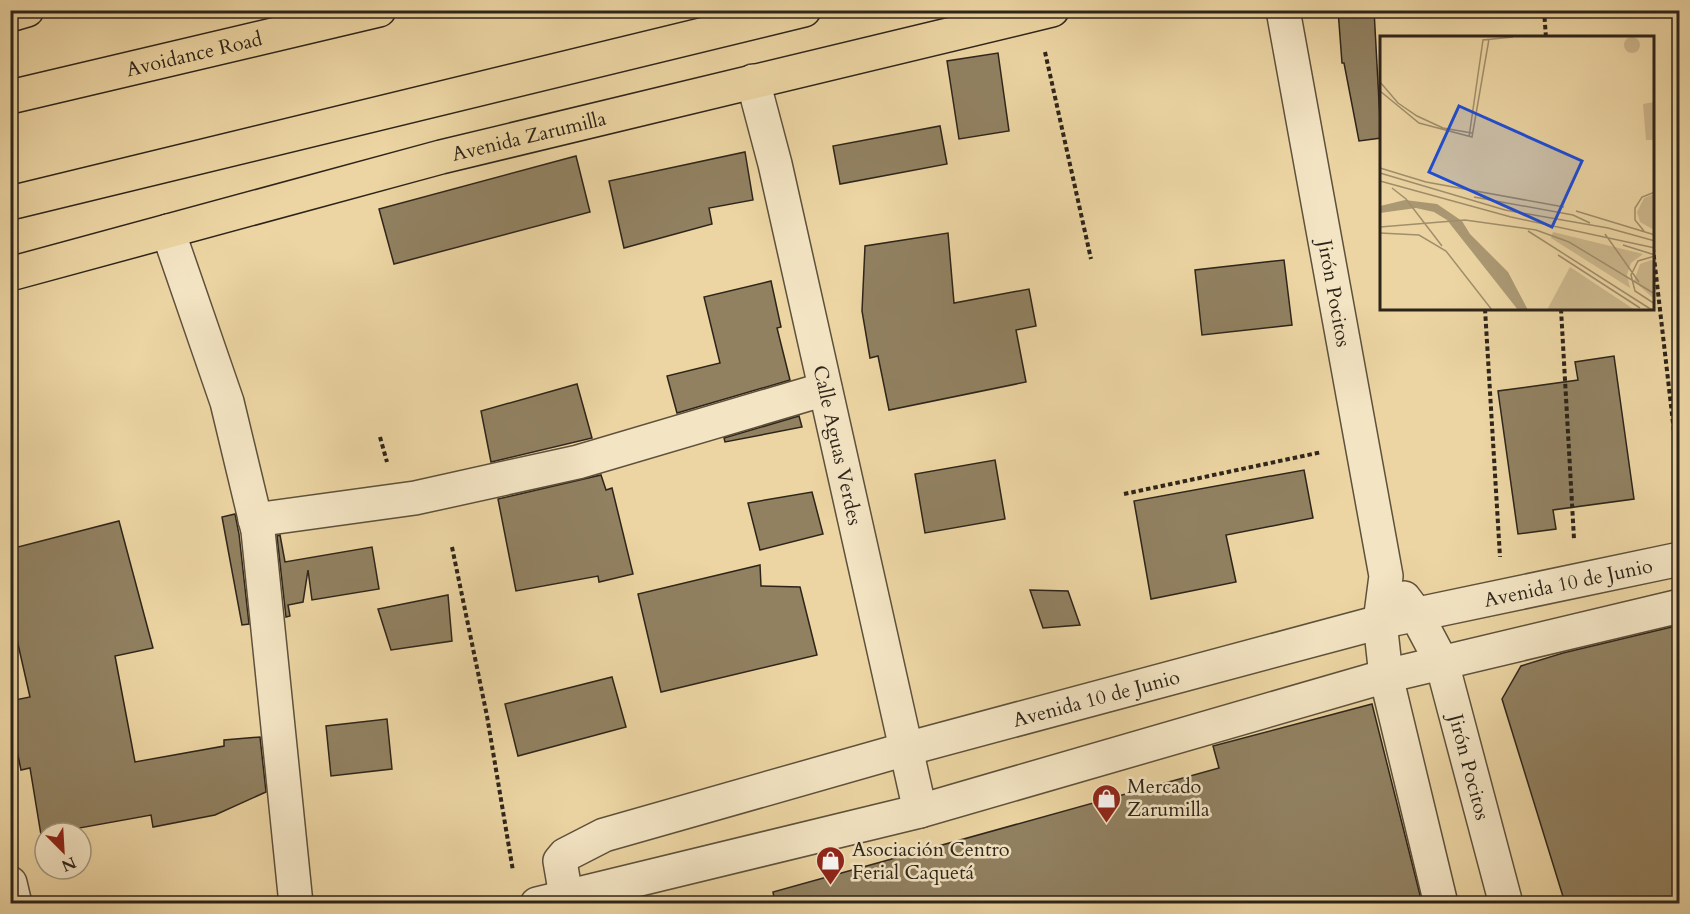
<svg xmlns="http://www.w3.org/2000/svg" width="1690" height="914" font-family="Cardo,serif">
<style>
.building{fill:#918161;stroke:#2e251a;stroke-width:1.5}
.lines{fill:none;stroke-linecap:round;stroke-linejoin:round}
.minor-casing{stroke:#5e513c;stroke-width:36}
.major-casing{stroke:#2e251a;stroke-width:36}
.highway-casing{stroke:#2e251a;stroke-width:36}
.path{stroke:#2e251a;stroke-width:4;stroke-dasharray:4.5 3;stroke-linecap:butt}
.minor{stroke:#f3e4c3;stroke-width:33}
.major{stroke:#ecd5a3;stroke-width:33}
.highway{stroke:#ecd5a3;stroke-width:33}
.labels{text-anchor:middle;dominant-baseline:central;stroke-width:5;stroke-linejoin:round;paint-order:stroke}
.street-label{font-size:20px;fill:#2e251a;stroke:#f3e4c3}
.poi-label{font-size:20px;fill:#2e251a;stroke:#f3e4c3;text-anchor:start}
.inset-road{fill:none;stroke:#a08f6c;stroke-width:1.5}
.view{fill:#1d4ed8;fill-opacity:0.15;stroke:#1d4ed8;stroke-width:3}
.inset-edge{fill:none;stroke:#2e251a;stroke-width:3}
</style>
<rect width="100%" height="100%" fill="#ecd5a3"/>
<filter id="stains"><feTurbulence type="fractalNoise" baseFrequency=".00333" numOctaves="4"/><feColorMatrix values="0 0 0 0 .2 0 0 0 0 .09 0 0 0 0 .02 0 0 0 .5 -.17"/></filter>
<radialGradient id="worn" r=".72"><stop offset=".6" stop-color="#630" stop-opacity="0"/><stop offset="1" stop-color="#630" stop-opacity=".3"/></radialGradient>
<g class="building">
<path d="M 1338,10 L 1374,10 L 1381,138 L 1359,141 L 1344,63 L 1342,63 Z"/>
<path d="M 998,53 L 1009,131 L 959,139 L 947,61 Z"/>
<path d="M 940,126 L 947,164 L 840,184 L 833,146 Z"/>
<path d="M 745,152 L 753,200 L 709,208 L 712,224 L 624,248 L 609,181 Z"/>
<path d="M 576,156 L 590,212 L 394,264 L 379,209 Z"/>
<path d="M 948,233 L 954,303 L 1029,289 L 1036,326 L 1016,330 L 1026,382 L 889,410 L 878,356 L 870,358 L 862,311 L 865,246 Z"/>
<path d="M 1284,260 L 1292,325 L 1202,335 L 1195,270 Z"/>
<path d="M 771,281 L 781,327 L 777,328 L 790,380 L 677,413 L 667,376 L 720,363 L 704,297 Z"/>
<path d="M 1614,356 L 1634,499 L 1553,510 L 1556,529 L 1518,534 L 1498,391 L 1578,380 L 1575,362 Z"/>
<path d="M 577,384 L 592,438 L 491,462 L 481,411 Z"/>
<path d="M 799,416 L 802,427 L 725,442 L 724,438 Z"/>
<path d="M 995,460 L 1005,519 L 925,533 L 915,474 Z"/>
<path d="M 1304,470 L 1313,518 L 1226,535 L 1236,582 L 1151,599 L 1134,501 Z"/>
<path d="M 601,475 L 606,490 L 612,488 L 633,574 L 599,582 L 598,576 L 516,591 L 498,499 Z"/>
<path d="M 812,492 L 823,534 L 760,550 L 748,503 Z"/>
<path d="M 235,514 L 239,534 L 249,624 L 242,625 L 222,517 Z"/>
<path d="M 119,521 L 153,648 L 115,656 L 135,762 L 224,746 L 224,740 L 260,737 L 266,792 L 215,815 L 153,827 L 151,815 L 41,835 L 30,768 L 21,770 L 10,717 L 10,701 L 30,697 L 10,609 L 10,549 Z"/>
<path d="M 280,535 L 285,562 L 372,547 L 379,589 L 312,600 L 308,570 L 303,602 L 288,605 L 290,616 L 286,617 L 277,536 Z"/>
<path d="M 760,565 L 761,586 L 800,587 L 817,655 L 661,692 L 638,594 Z"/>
<path d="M 1030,590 L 1068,591 L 1080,625 L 1043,628 Z"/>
<path d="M 448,595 L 452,641 L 391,650 L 378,609 Z"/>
<path d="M 1680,625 L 1680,903 L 1565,903 L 1502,699 L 1521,666 L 1563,653 Z"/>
<path d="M 612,677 L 626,727 L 518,756 L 505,704 Z"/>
<path d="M 1372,704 L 1422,903 L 775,903 L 773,892 L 1219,768 L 1213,746 Z"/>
<path d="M 387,719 L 392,769 L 331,776 L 326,726 Z"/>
</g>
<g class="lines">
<defs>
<g id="minor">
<path id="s1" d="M 1283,10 L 1386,576 L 1380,622 L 1386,676 L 1441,904"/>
<path id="s2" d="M 753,81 L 775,164 L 920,811"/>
<path d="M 168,231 L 227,402 L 258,531 L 296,904"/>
<path d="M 255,520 L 415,498 L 578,462 L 825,389"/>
<path id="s3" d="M 1404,598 L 1416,614 L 1442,663 L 1506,904"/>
<path d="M 10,883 L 15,904"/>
<path id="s4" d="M 566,896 L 560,861 L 565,855 L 604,835 L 906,749 L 1380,622 L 1680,559"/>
<path d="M 537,904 L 920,811 L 1386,676 L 1680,606"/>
</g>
<g id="major">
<path id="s5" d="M 10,274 L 441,157 L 1052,10"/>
</g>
<g id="highway">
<path d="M 10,15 L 27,10"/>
<path id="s6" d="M 10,97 L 379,10"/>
<path d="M 10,203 L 804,10"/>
</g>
</defs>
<use href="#minor" class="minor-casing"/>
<use href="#major" class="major-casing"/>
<use href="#highway" class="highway-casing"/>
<g class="path">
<path d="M 1544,10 L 1546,38"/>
<path d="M 1045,52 L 1091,259"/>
<path d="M 1652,240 L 1680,484"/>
<path d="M 1485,309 L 1500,557"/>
<path d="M 1561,309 L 1574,539"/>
<path d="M 380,437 L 387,462"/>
<path d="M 1124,494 L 1322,452"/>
<path d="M 452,547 L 487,716 L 513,871"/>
</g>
<use href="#minor" class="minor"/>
<use href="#major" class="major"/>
<use href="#highway" class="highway"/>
</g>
<defs>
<symbol id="shop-pin" viewBox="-11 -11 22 30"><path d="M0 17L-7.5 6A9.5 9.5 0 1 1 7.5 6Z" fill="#8f2418" stroke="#f3e4c3"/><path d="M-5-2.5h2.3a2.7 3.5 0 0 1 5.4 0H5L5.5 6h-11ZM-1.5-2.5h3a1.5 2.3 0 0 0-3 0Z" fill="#fff"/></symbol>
</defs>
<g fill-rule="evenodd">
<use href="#shop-pin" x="1090" y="782" width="33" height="45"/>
<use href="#shop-pin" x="814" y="844" width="33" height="45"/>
</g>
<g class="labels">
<g class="street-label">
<text stroke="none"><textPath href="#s6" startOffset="189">Avoidance Road</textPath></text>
<text stroke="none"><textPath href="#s5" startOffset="537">Avenida Zarumilla</textPath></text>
<text stroke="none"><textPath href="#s1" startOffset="288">Jirón Pocitos</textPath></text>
<text stroke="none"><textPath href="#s2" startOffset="374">Calle Aguas Verdes</textPath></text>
<text stroke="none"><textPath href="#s4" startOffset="1084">Avenida 10 de Junio</textPath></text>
<text stroke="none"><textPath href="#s4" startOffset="598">Avenida 10 de Junio</textPath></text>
<text stroke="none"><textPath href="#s3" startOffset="183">Jirón Pocitos</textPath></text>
</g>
<g class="poi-label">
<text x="1127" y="786">Mercado<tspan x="1127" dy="23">Zarumilla</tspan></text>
<text x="852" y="849">Asociación Centro<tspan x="852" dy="23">Ferial Caquetá</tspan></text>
</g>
</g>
<g transform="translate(1380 36)">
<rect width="274" height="274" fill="#ecd5a3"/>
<path d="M244 9a8 8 0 1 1 16 0a8 8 0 1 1-16 0ZM 274,66 L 274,104 L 266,104 L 263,68 ZM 274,158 L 274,194 L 260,186 L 257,176 L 264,162 ZM 173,196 L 263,218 L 251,227 L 247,239 L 250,252 L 171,202 ZM 271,224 L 274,226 L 274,263 L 254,245 L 260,228 ZM 190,231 L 255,274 L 167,274 Z" fill="#ccb78c"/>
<path d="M 25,164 L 57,168 L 82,185 L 90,198 L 128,236 L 148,274 L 138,274 L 67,184 L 54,176 L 36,172 L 0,177 L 0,170 Z" fill="#ab9974"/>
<path class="inset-road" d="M 0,46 L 18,67 L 37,80 L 63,92 L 92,97M 0,55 L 39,87 L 92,101 L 109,3M 89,101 L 103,4 L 133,1M 0,132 L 46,146 L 184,171M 0,137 L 125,174 L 228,192 L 275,205M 0,145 L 131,181 L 275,212M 12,152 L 26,163 L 62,210M 94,161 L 193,179 L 210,187M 196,175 L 275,199M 0,191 L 85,184 L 156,194 L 189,206 L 275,258M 148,195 L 272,274M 264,195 L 255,184 L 255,172 L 262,161 L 275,156M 0,197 L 39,199 L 66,215 L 112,274M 225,198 L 259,246M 243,209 L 275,219M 178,219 L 260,272M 275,220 L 258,225 L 251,239 L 255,255 L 275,268"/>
<path class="view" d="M 79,70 L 202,125 L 172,191 L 49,136 Z"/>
<rect width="274" height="274" class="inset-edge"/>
</g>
<rect width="1690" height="914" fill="none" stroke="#ecd5a3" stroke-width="36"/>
<rect x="12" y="12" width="1666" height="890" fill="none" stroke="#2e251a" stroke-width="3"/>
<rect x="18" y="18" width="1654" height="878" fill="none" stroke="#2e251a" stroke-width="1.5"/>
<g transform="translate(63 851) rotate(156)"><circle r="28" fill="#f3e4c3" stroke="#a4987f" stroke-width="1.5"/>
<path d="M0-4.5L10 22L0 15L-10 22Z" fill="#8f2418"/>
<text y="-9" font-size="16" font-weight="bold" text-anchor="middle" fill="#2e251a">N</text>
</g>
<rect width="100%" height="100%" filter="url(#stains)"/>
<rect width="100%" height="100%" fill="url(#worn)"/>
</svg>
